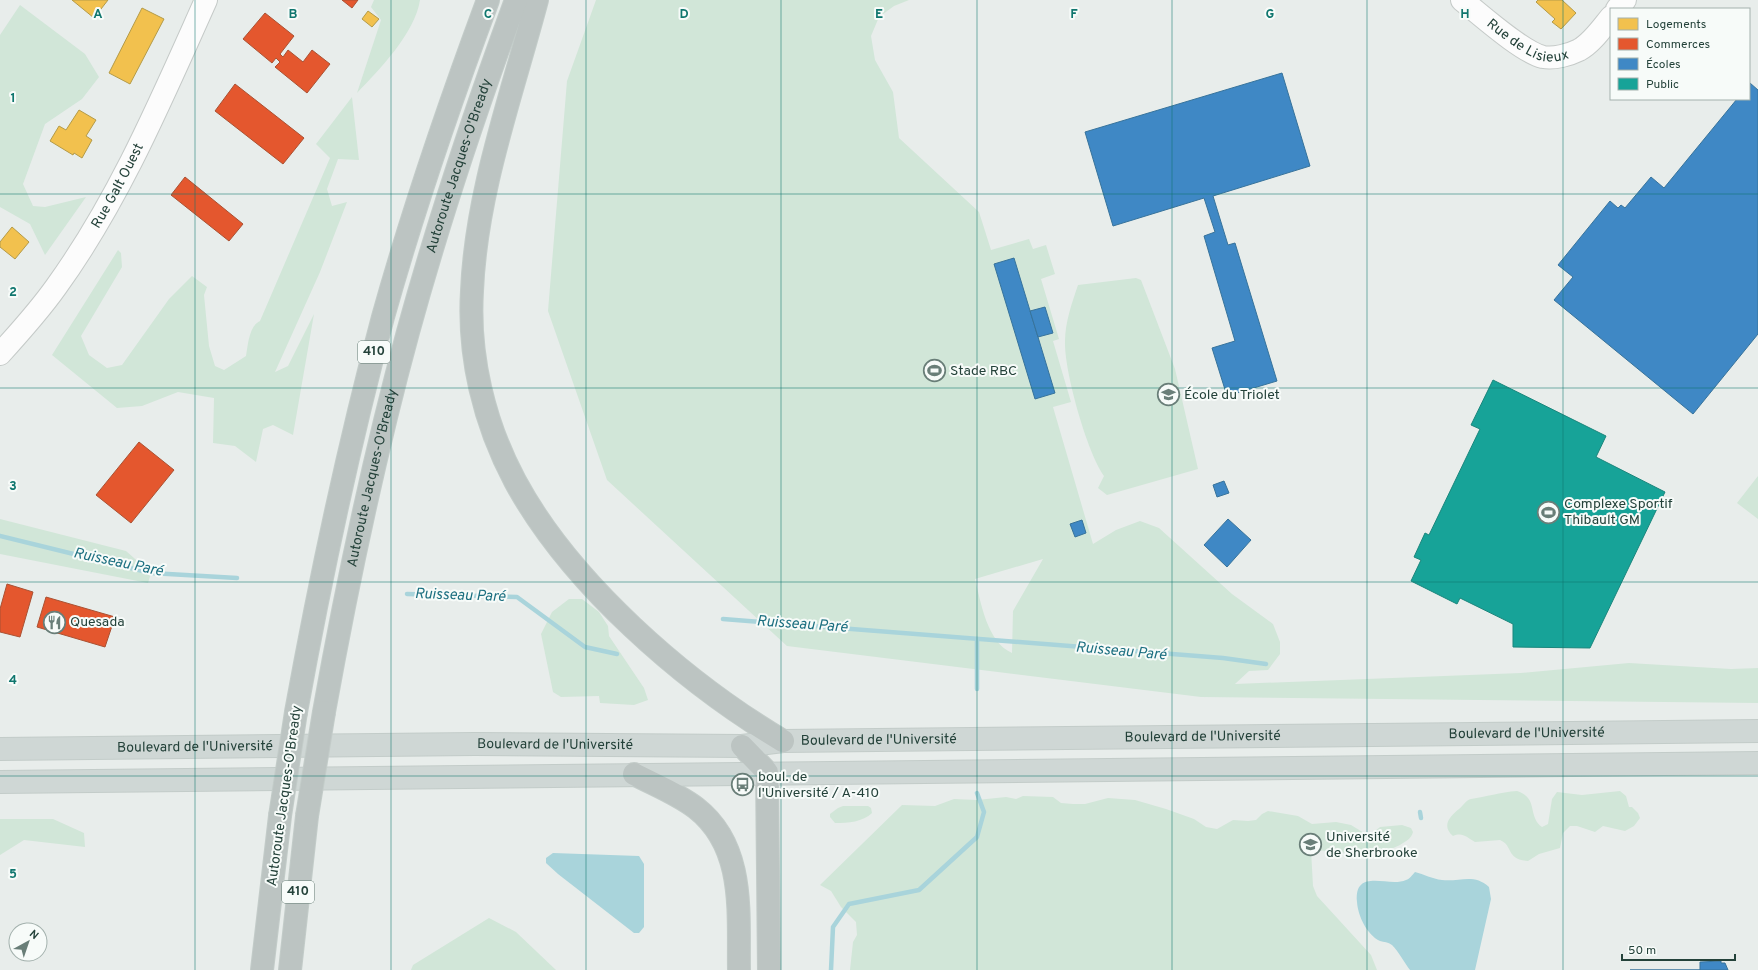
<svg xmlns="http://www.w3.org/2000/svg" width="1758" height="970" font-family="Overpass,sans-serif">
<style>
.green{fill:#d1e6d8;fill-rule:evenodd}
.water{fill:#a9d4db}
.homes{fill:#f2c14e;stroke:#b49b48}
.shops{fill:#e4572e;stroke:#aa5132}
.schools{fill:#3f88c5;stroke:#37739b}
.public{fill:#17a398;stroke:#1b867c}
.lines{fill:none;stroke-linecap:round;stroke-linejoin:round}
.stream{stroke:#a9d4db;stroke-width:4.5}
.minor-casing{stroke:#c5cac8;stroke-width:24}
.major-casing{stroke:#c3ccc9;stroke-width:24}
.highway-casing{stroke:#c3ccc9;stroke-width:24}
.minor{stroke:#fcfcfc;stroke-width:22}
.major{stroke:#cfd7d5;stroke-width:22}
.highway{stroke:#bcc4c2;stroke-width:22}
.highway-bridge-casing{stroke:#c3ccc9;stroke-width:24;stroke-linecap:butt}
.highway-bridge{stroke:#bcc4c2;stroke-width:22}
.grid{fill:none;stroke:#0f766e;stroke-width:1;stroke-opacity:0.55}
.labels{text-anchor:middle;dominant-baseline:central;stroke-width:4;stroke-linejoin:round;paint-order:stroke}
.shield{fill:#f7fbf9;stroke:#637a73;stroke-width:1}
.shield-label{font-size:13px;font-weight:bold;fill:#24423a}
.street-label{font-size:14px;fill:#24423a;stroke:#f7fbf9}
.poi-label{font-size:14px;fill:#24423a;stroke:#f7fbf9;text-anchor:start}
.water-label{font-size:15px;font-style:italic;fill:#1c6f80;stroke:#f7fbf9}
.grid-label{font-size:13px;text-anchor:middle;font-weight:bold;fill:#0f766e;stroke:#f7fbf9;stroke-width:4;stroke-linejoin:round;paint-order:stroke}
</style>
<rect width="100%" height="100%" fill="#e8edeb"/>
<g class="green">
<path d="M 374,0 L 420,0 C 415,33 380,69 357,93 L 381,20 L 371,7 Z"/>
<path d="M 596,0 L 909,0 L 894,6 L 879,17 L 871,36 L 875,60 L 893,92 L 899,138 L 979,212 L 991,250 L 1029,239 L 1033,249 L 1046,245 L 1055,274 L 1041,279 L 1059,339 L 1053,341 L 1071,402 L 1053,407 L 1093,544 L 1116,530 L 1140,521 L 1159,528 L 1232,594 L 1273,624 L 1280,642 L 1280,654 L 1268,670 L 1249,671 L 1235,684 L 1521,673 L 1629,663 L 1731,669 L 1758,668 L 1758,703 L 1201,697 L 787,646 L 607,480 L 548,311 L 567,81 ZM 1043,559 L 1013,611 L 1012,653 C 987,642 981,603 975,579 Z"/>
<path d="M 20,5 L 85,54 L 99,77 L 82,99 L 45,124 L 23,184 L 33,206 L 45,207 L 86,197 L 45,255 L 30,224 L 0,207 L 0,35 Z"/>
<path d="M 352,97 L 359,160 L 338,159 L 327,189 L 332,206 L 347,202 L 320,272 L 275,372 L 288,366 L 314,314 L 293,435 L 273,425 L 263,429 L 256,462 L 235,446 L 213,443 L 214,398 L 178,392 L 142,406 L 117,408 L 52,355 L 118,250 L 121,253 L 122,267 L 81,336 L 89,355 L 107,368 L 122,365 L 169,299 L 192,276 L 207,287 L 204,295 L 209,346 L 215,366 L 224,370 L 246,356 C 248,345 249,326 260,321 L 330,158 L 316,144 Z"/>
<path d="M 1136,278 L 1141,280 L 1175,369 L 1198,469 L 1107,495 L 1098,488 L 1104,476 C 1087,452 1064,371 1065,341 C 1065,322 1072,303 1078,285 Z"/>
<path d="M 1758,476 L 1758,519 L 1737,503 Z"/>
<path d="M 0,519 L 126,551 L 151,573 L 148,583 L 0,554 Z"/>
<path d="M 569,599 L 582,599 L 599,612 L 608,626 L 609,636 L 644,688 L 648,700 L 634,705 L 600,703 L 599,696 L 561,697 L 553,692 L 541,634 L 552,612 Z"/>
<path d="M 1517,791 C 1539,798 1527,816 1542,827 L 1548,824 L 1552,799 L 1557,792 L 1582,795 L 1620,791 L 1626,796 L 1629,807 L 1632,807 L 1638,813 L 1640,818 L 1634,826 L 1625,831 L 1603,826 L 1595,832 L 1577,826 L 1570,826 L 1563,833 L 1560,848 L 1539,854 L 1528,861 C 1505,859 1514,846 1500,840 L 1475,842 C 1466,837 1463,832 1453,836 C 1441,826 1450,816 1459,809 C 1463,806 1466,800 1471,799 C 1486,797 1500,792 1517,791 Z"/>
<path d="M 1023,796 L 1053,797 L 1061,803 L 1073,804 L 1085,804 L 1108,798 L 1135,800 L 1166,809 L 1194,819 L 1206,827 L 1217,829 L 1233,820 L 1248,821 L 1256,820 L 1262,814 L 1268,811 L 1298,816 L 1312,824 L 1336,822 L 1351,825 L 1369,836 L 1380,827 L 1402,825 L 1411,828 L 1413,832 C 1411,839 1406,841 1400,845 C 1370,860 1343,851 1311,850 L 1313,886 L 1317,896 L 1371,955 L 1377,970 L 850,970 L 853,942 L 857,935 L 856,922 L 841,907 L 831,891 L 820,885 L 902,805 L 935,806 L 954,799 L 977,800 L 1006,797 L 1016,799 Z"/>
<path d="M 843,806 L 868,806 L 871,808 L 872,813 C 863,822 848,823 835,823 L 830,817 L 830,814 L 838,808 Z"/>
<path d="M 0,819 L 53,819 L 84,833 L 85,847 L 24,840 L 0,855 Z"/>
<path d="M 489,918 L 516,932 L 556,970 L 411,970 L 413,965 Z"/>
</g>
<g class="water">
<path d="M 553,853 L 639,856 L 644,864 L 644,927 L 639,933 L 634,933 L 558,874 L 546,863 L 546,858 Z"/>
<path d="M 1415,872 C 1424,874 1432,879 1442,880 C 1460,882 1474,873 1489,887 L 1491,899 L 1475,970 L 1410,970 C 1404,962 1399,952 1392,945 C 1388,942 1384,942 1380,941 C 1367,935 1358,916 1357,902 C 1354,867 1389,888 1406,880 C 1410,879 1412,875 1415,872 Z"/>
</g>
<g class="homes">
<path d="M 72,0 L 108,0 L 94,18 Z"/>
<path d="M 1538,0 L 1562,0 L 1576,13 L 1561,29 L 1552,22 L 1555,19 L 1536,2 Z"/>
<path d="M 142,8 L 164,19 L 130,84 L 109,73 Z"/>
<path d="M 368,11 L 379,19 L 372,27 L 362,19 Z"/>
<path d="M 79,110 L 96,120 L 86,136 L 92,140 L 82,158 L 74,153 L 73,155 L 50,141 L 59,126 L 66,130 Z"/>
<path d="M 12,227 L 29,242 L 15,259 L 0,247 L 0,242 Z"/>
</g>
<g class="shops">
<path d="M 342,0 L 358,0 L 352,8 Z"/>
<path d="M 265,13 L 294,36 L 280,54 L 283,57 L 288,50 L 303,62 L 312,50 L 330,64 L 307,93 L 275,67 L 280,62 L 276,58 L 272,63 L 243,39 Z"/>
<path d="M 235,84 L 304,138 L 283,164 L 215,111 Z"/>
<path d="M 185,177 L 243,224 L 229,241 L 171,195 Z"/>
<path d="M 139,442 L 174,470 L 131,523 L 96,495 Z"/>
<path d="M 7,584 L 33,592 L 20,637 L 0,632 L 0,609 Z"/>
<path d="M 46,597 L 115,617 L 105,647 L 37,627 Z"/>
</g>
<g class="schools">
<path d="M 1282,73 L 1310,166 L 1213,196 L 1228,245 L 1235,243 L 1277,381 L 1227,396 L 1212,348 L 1235,341 L 1204,236 L 1215,232 L 1204,198 L 1113,226 L 1085,132 Z"/>
<path d="M 1750,83 L 1758,90 L 1758,334 L 1693,414 L 1554,300 L 1573,277 L 1558,265 L 1610,201 L 1618,208 L 1621,205 L 1625,208 L 1651,177 L 1664,188 L 1737,99 L 1749,99 Z"/>
<path d="M 1014,258 L 1055,393 L 1035,399 L 994,264 Z"/>
<path d="M 1045,307 L 1053,333 L 1038,337 L 1030,311 Z"/>
<path d="M 1224,481 L 1229,493 L 1217,497 L 1213,485 Z"/>
<path d="M 1228,519 L 1251,540 L 1227,567 L 1204,545 Z"/>
<path d="M 1082,520 L 1086,533 L 1075,537 L 1070,524 Z"/>
<path d="M 1721,961 L 1721,963 L 1725,963 L 1728,970 L 1630,970 L 1700,970 L 1700,962 Z"/>
</g>
<path class="public" d="M 1493,380 L 1606,436 L 1596,457 L 1665,492 L 1590,648 L 1513,647 L 1513,624 L 1460,598 L 1457,604 L 1411,581 L 1421,560 L 1414,557 L 1425,533 L 1429,535 L 1480,429 L 1471,425 Z"/>
<g class="lines">
<g class="stream">
<path d="M 0,536 L 151,573 L 237,578"/>
<path d="M 407,594 L 517,597 L 585,647 L 617,654"/>
<path d="M 723,619 L 1223,658 L 1266,664"/>
<path d="M 977,639 L 977,689"/>
<path d="M 1420,812 L 1421,818"/>
<path d="M 831,970 L 833,927 L 849,904 L 919,890 L 977,837 L 984,812 L 977,793"/>
</g>
<defs>
<g id="minor">
<path id="s1" d="M 1462,0 C 1481,15 1522,52 1543,57 C 1554,59 1569,55 1579,50 C 1592,43 1602,28 1611,17"/>
<path d="M 1617,9 L 1625,0"/>
<path id="s2" d="M 0,354 C 20,332 39,311 56,287 C 119,200 162,98 206,0"/>
</g>
<g id="major">
<path id="s3" d="M 0,749 L 475,744 L 742,746 L 783,741 L 1758,731"/>
<path d="M 0,782 L 1758,763"/>
</g>
<g id="highway">
<path d="M 537,0 C 512,95 476,192 472,291 C 468,356 484,423 515,481 C 570,583 684,682 783,741"/>
<path d="M 296,712 C 320,580 348,448 383,317 C 413,210 449,105 488,0"/>
<path id="s4" d="M 324,712 C 347,584 374,457 408,332 C 439,219 476,109 516,0"/>
<path d="M 742,746 L 767,772 L 769,970"/>
<path d="M 634,774 C 655,785 678,794 696,808 C 746,847 738,913 739,970"/>
<path d="M 262,970 L 280,816"/>
<path d="M 290,970 L 307,816"/>
</g>
</defs>
<use href="#minor" class="minor-casing"/>
<use href="#major" class="major-casing"/>
<use href="#highway" class="highway-casing"/>
<use href="#minor" class="minor"/>
<use href="#major" class="major"/>
<use href="#highway" class="highway"/>
<defs>
<g id="highway-bridge">
<path d="M 280,816 L 296,712"/>
<path d="M 307,816 L 324,712"/>
</g>
</defs>
<use href="#highway-bridge" class="highway-bridge-casing"/>
<use href="#highway-bridge" class="highway-bridge"/>
</g>
<path class="grid" d="M 195,0 L 195,970M 391,0 L 391,970M 586,0 L 586,970M 781,0 L 781,970M 977,0 L 977,970M 1172,0 L 1172,970M 1367,0 L 1367,970M 1563,0 L 1563,970M 0,194 L 1758,194M 0,388 L 1758,388M 0,582 L 1758,582M 0,776 L 1758,776"/>
<defs>
<symbol id="stadium-ring" viewBox="-11 -11 22 22"><circle r="9.5" fill="#f7fbf9" stroke="#697e78" stroke-width="1.5"/><path d="M0-5a6.5 5 0 1 0 0 10a6.5 5 0 1 0 0-10ZM-3.5-1.8h7v3.6h-7Z" fill="#697e78"/></symbol>
<symbol id="school-ring" viewBox="-11 -11 22 22"><circle r="9.5" fill="#f7fbf9" stroke="#697e78" stroke-width="1.5"/><path d="M0-5L7-2L0 1L-7-2ZM-4 1L0 2.5L4 1V4Q0 6-4 4Z" fill="#697e78"/></symbol>
<symbol id="restaurant-ring" viewBox="-11 -11 22 22"><circle r="9.5" fill="#f7fbf9" stroke="#697e78" stroke-width="1.5"/><path d="M-5-6h1v4h1v-4h1v4h1v-4h1v5L-1.5 .5V6h-2V.5L-5-1ZM5-6V6H3V1.5H1.5Q1.5-4 5-6Z" fill="#697e78"/></symbol>
<symbol id="bus-ring" viewBox="-11 -11 22 22"><circle r="9.5" fill="#f7fbf9" stroke="#697e78" stroke-width="1.5"/><path d="M-5-6H5V4H4V6H2V4H-2V6H-4V4H-5ZM-3.5-4V0h7V-4ZM-3.5 1.2v1.5H-2V1.2ZM2 1.2v1.5H3.5V1.2Z" fill="#697e78"/></symbol>
<symbol id="university-ring" viewBox="-11 -11 22 22"><circle r="9.5" fill="#f7fbf9" stroke="#697e78" stroke-width="1.5"/><path d="M0-5L7-2L0 1L-7-2ZM-4 1L0 2.5L4 1V4Q0 6-4 4Z" fill="#697e78"/></symbol>
</defs>
<g fill-rule="evenodd">
<use href="#stadium-ring" x="922" y="358" width="25" height="25"/>
<use href="#school-ring" x="1156" y="382" width="25" height="25"/>
<use href="#stadium-ring" x="1536" y="500" width="25" height="25"/>
<use href="#restaurant-ring" x="42" y="610" width="25" height="25"/>
<use href="#bus-ring" x="730" y="772" width="25" height="25"/>
<use href="#university-ring" x="1298" y="832" width="25" height="25"/>
</g>
<g class="labels">
<g class="shield">
<rect x="358" y="341" width="32" height="22" rx="3"/>
<rect x="282" y="881" width="32" height="22" rx="3"/>
</g>
<g class="shield-label">
<text x="374" y="352">410</text>
<text x="298" y="892">410</text>
</g>
<g class="street-label">
<text stroke="none"><textPath href="#s1" startOffset="80">Rue de Lisieux</textPath></text>
<text stroke="none"><textPath href="#s4" startOffset="563">Autoroute Jacques-O'Bready</textPath></text>
<text stroke="none"><textPath href="#s2" startOffset="206">Rue Galt Ouest</textPath></text>
<text stroke="none"><textPath href="#s4" startOffset="239">Autoroute Jacques-O'Bready</textPath></text>
<text stroke="none"><textPath href="#s3" startOffset="1527">Boulevard de l'Université</textPath></text>
<text stroke="none"><textPath href="#s3" startOffset="1203">Boulevard de l'Université</textPath></text>
<text stroke="none"><textPath href="#s3" startOffset="879">Boulevard de l'Université</textPath></text>
<text stroke="none"><textPath href="#s3" startOffset="555">Boulevard de l'Université</textPath></text>
<text stroke="none"><textPath href="#s3" startOffset="195">Boulevard de l'Université</textPath></text>
<text transform="translate(285 796) rotate(-82)">Autoroute Jacques-O'Bready</text>
</g>
<g class="poi-label">
<text x="950" y="371">Stade RBC</text>
<text x="1184" y="395">École du Triolet</text>
<text x="1564" y="504">Complexe Sportif<tspan x="1564" dy="16">Thibault GM</tspan></text>
<text x="70" y="622">Quesada</text>
<text x="758" y="777">boul. de<tspan x="758" dy="16">l'Université / A-410</tspan></text>
<text x="1326" y="837">Université<tspan x="1326" dy="16">de Sherbrooke</tspan></text>
</g>
<g class="water-label">
<text transform="translate(118 563) rotate(12)">Ruisseau Paré</text>
<text transform="translate(460 596) rotate(2)">Ruisseau Paré</text>
<text transform="translate(802 625) rotate(4)">Ruisseau Paré</text>
<text transform="translate(1121 652) rotate(5)">Ruisseau Paré</text>
</g>
</g>
<g class="grid-label">
<text x="98" y="18">A</text>
<text x="293" y="18">B</text>
<text x="488" y="18">C</text>
<text x="684" y="18">D</text>
<text x="879" y="18">E</text>
<text x="1074" y="18">F</text>
<text x="1270" y="18">G</text>
<text x="1465" y="18">H</text>
<text x="13" y="102">1</text>
<text x="13" y="296">2</text>
<text x="13" y="490">3</text>
<text x="13" y="684">4</text>
<text x="13" y="878">5</text>
</g>
<rect x="1610" y="8" width="140" height="92" fill="#f7fbf9" stroke="#a3b1ad"/>
<rect x="1618" y="18" width="20" height="12" fill="#f2c14e" stroke="#a3b1ad"/>
<text x="1646" y="28" font-size="12" fill="#24423a">Logements</text>
<rect x="1618" y="38" width="20" height="12" fill="#e4572e" stroke="#a3b1ad"/>
<text x="1646" y="48" font-size="12" fill="#24423a">Commerces</text>
<rect x="1618" y="58" width="20" height="12" fill="#3f88c5" stroke="#a3b1ad"/>
<text x="1646" y="68" font-size="12" fill="#24423a">Écoles</text>
<rect x="1618" y="78" width="20" height="12" fill="#17a398" stroke="#a3b1ad"/>
<text x="1646" y="88" font-size="12" fill="#24423a">Public</text>
<g transform="translate(28 942) rotate(40)"><circle r="19" fill="#f7fbf9" stroke="#a3b1ad"/>
<path d="M0-3L7 15L0 10L-7 15Z" fill="#697e78"/>
<text y="-6" font-size="11" font-weight="bold" text-anchor="middle" fill="#24423a">N</text>
</g>
<path d="M1622 954v6h113v-6" fill="none" stroke="#24423a" stroke-width="2"/>
<text x="1628" y="954" font-size="12" fill="#24423a" stroke="#f7fbf9" stroke-width="3" paint-order="stroke">50 m</text>
</svg>
